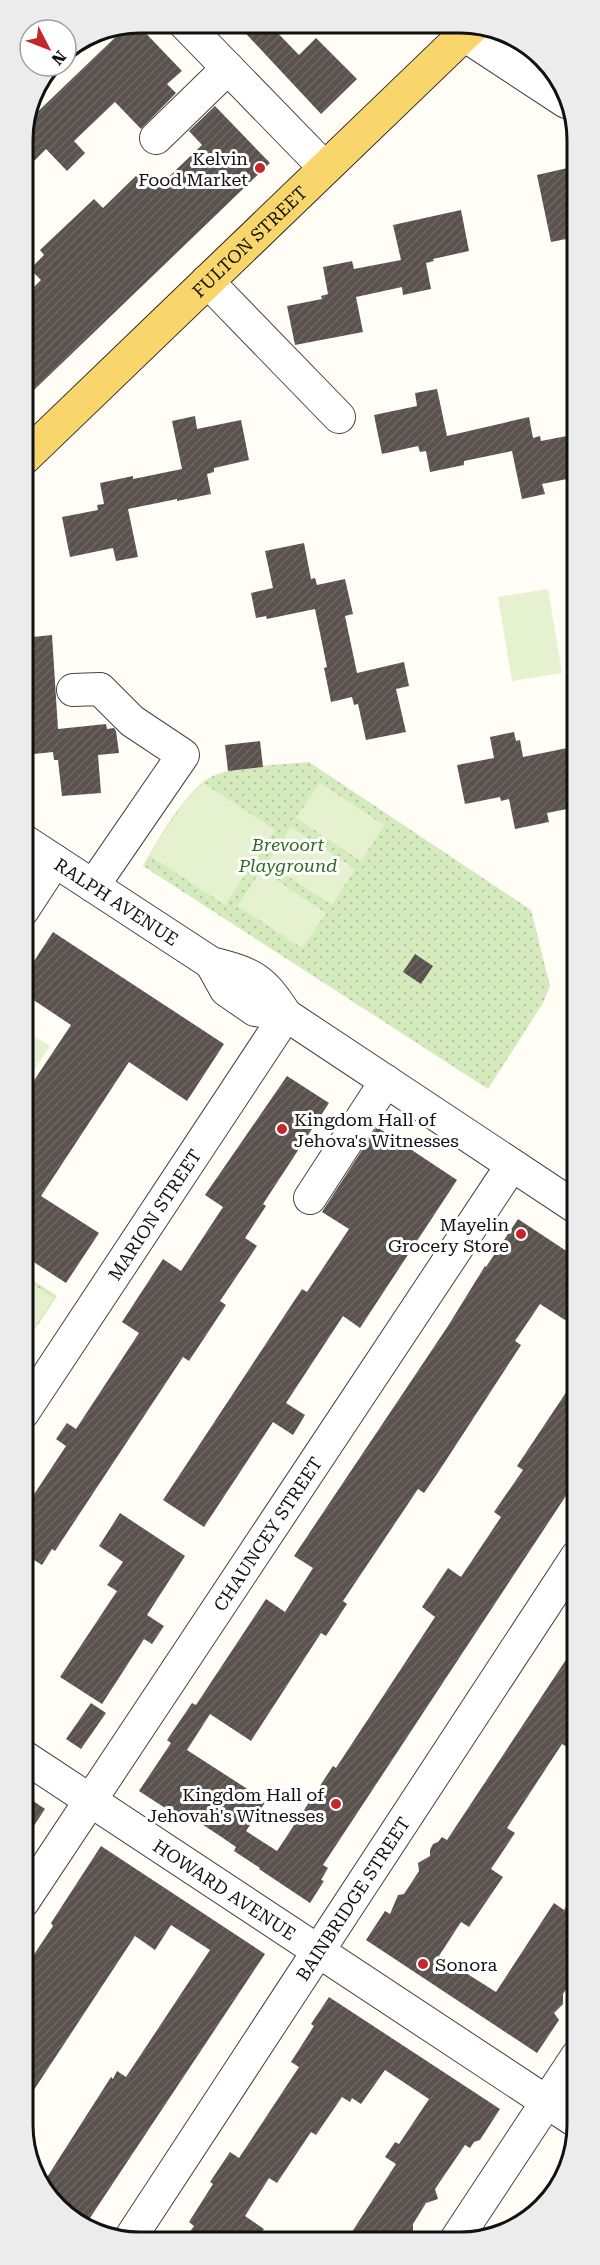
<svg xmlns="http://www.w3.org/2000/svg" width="600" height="2265" font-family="'Roboto Serif',serif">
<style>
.park{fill:url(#park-dots)}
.pitch{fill:#e6f2cf}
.building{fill:url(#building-hatch)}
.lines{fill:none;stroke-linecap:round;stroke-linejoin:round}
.minor-casing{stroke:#444;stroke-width:34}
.major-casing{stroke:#222;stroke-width:35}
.minor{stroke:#fff;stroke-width:32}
.major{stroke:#f9d66b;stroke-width:33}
.poi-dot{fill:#c4262e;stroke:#fff;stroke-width:2}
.labels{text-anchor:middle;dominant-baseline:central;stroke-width:6;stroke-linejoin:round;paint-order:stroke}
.poi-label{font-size:18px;fill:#111;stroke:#fff;text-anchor:end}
.street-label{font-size:18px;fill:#111;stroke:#fff}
.park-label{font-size:18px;font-style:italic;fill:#2f6b1f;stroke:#fff}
.rim{fill:none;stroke:#111;stroke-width:3}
</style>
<defs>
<pattern id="park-dots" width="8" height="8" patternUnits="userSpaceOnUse" patternTransform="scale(1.5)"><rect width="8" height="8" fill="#d5ebbd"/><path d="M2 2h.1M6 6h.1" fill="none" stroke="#b6c8a1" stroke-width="1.8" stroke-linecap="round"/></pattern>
<pattern id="building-hatch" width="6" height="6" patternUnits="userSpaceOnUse" patternTransform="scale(1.5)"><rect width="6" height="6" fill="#5a524d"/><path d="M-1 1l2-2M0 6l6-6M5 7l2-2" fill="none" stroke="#6d6662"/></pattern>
</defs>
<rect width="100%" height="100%" fill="#fffdf5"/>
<g class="park">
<path d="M 309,762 L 531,910 L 550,986 L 543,1003 L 488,1089 L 143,866 C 157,841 185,792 209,778 C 232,765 282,765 309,762 Z"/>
<path d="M 23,1274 L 57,1296 L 23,1347 Z"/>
</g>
<g class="pitch">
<path d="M 548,589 L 562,673 L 512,681 L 498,597 Z"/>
<path d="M 203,783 L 275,830 L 225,905 L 149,855 L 185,801 Z"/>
<path d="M 320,783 L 384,825 L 361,861 L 296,818 Z"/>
<path d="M 291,827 L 355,869 L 332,905 L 267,863 Z"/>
<path d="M 261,870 L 326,913 L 302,948 L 238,906 Z"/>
<path d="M 23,1029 L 50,1046 L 23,1087 Z"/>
<path d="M 23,1278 L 54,1298 L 23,1344 Z"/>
</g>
<g class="building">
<path d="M 136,23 L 182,71 L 167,84 L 176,93 L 141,129 L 115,102 L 74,141 L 85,153 L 67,171 L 46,149 L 23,172 L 23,132 L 25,124 L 128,25 Z"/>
<path d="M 236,23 L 268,23 L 299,55 L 316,38 L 357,79 L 321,114 Z"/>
<path d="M 215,106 L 270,163 L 33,391 L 23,381 L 23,298 L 41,280 L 30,269 L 44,255 L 40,250 L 94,199 L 103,208 L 139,173 L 155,190 L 202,145 L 189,131 Z"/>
<path d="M 576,166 L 576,237 L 551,242 L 537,175 Z"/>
<path d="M 461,210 L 469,251 L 433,259 L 434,261 L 426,263 L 431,289 L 403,295 L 402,287 L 356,297 L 363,332 L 295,345 L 287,306 L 322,299 L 321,296 L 328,294 L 323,267 L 352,261 L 354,269 L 401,260 L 393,225 Z"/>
<path d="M 437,389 L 447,436 L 529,417 L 533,438 L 540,436 L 541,441 L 577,434 L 577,477 L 542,484 L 545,494 L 522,499 L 512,451 L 464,461 L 464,465 L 430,472 L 426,451 L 420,452 L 418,446 L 382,454 L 374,415 L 417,406 L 415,393 Z"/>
<path d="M 195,416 L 197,429 L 241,420 L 249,460 L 214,468 L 214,472 L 207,474 L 211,494 L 177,501 L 177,499 L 128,509 L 138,557 L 116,561 L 113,548 L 70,557 L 62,517 L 98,510 L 97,505 L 104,504 L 100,483 L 133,476 L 133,479 L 182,469 L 172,421 Z"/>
<path d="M 304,543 L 311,579 L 315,578 L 317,585 L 345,579 L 353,614 L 345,616 L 357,673 L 404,662 L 409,686 L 396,689 L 406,732 L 366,740 L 358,704 L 354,705 L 352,697 L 331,702 L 324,668 L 327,667 L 315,609 L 267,619 L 266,616 L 256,618 L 251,593 L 273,588 L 265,551 Z"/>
<path d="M 52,635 L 58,729 L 106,724 L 107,729 L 114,728 L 116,731 L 119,753 L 98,755 L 101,793 L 62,796 L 58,760 L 54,760 L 53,752 L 24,755 L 23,720 L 29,719 L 23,638 Z"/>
<path d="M 514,732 L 516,741 L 520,740 L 523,757 L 577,746 L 577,807 L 547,813 L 549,822 L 515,829 L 509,799 L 501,801 L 500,797 L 465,804 L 457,765 L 494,758 L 490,737 Z"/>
<path d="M 260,741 L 263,767 L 228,771 L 225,745 Z"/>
<path d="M 53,932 L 224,1044 L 187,1101 L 129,1062 L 41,1196 L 99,1233 L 66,1283 L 23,1255 L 23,1097 L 71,1025 L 23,993 L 23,978 Z"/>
<path d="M 415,954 L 433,966 L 421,984 L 403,972 Z"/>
<path d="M 287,1076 L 329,1103 L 263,1204 L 266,1206 L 245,1238 L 257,1246 L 220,1301 L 226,1305 L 189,1361 L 183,1357 L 55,1551 L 52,1549 L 42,1565 L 23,1553 L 23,1511 L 66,1446 L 56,1439 L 67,1423 L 76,1429 L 139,1333 L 122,1322 L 163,1259 L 181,1271 L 223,1207 L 205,1195 Z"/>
<path d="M 377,1127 L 457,1180 L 360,1328 L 343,1316 L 286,1403 L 305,1415 L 293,1435 L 273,1422 L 204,1527 L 163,1500 L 302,1289 L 307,1292 L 349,1229 L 322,1212 Z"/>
<path d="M 518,1219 L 577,1258 L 577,1316 L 571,1313 L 565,1320 L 540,1304 L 515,1341 L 521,1345 L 439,1471 L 424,1493 L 418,1489 L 343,1601 L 347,1604 L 326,1636 L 321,1633 L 251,1741 L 210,1714 L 187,1750 L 266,1801 L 246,1831 L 277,1851 L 333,1766 L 336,1768 L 435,1617 L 422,1607 L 448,1568 L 461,1577 L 501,1517 L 494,1512 L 523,1470 L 517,1466 L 577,1376 L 577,1479 L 323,1865 L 328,1868 L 321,1880 L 324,1881 L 310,1903 L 259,1869 L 260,1868 L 234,1851 L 236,1847 L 220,1836 L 185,1813 L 182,1819 L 139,1791 L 171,1743 L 167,1740 L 192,1703 L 196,1705 L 266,1599 L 285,1612 L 313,1568 L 294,1556 L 448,1326 L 485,1266 L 486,1267 Z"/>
<path d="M 120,1513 L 185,1556 L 147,1615 L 164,1626 L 152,1644 L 144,1639 L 102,1704 L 60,1677 L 117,1591 L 107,1585 L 123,1562 L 99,1546 Z"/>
<path d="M 577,1643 L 577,1740 L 571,1749 L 562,1744 L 507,1828 L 515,1833 L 491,1869 L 503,1877 L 469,1927 L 461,1922 L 439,1956 L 496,1992 L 554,1903 L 564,1910 L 577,1890 L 577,1977 L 573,1979 L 563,1994 L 563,2004 L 554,2013 L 559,2020 L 537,2053 L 366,1940 L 385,1911 L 390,1914 L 398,1895 L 404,1894 L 419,1871 L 418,1863 L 430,1856 L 430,1850 L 433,1844 L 438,1842 L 442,1837 L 447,1840 Z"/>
<path d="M 91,1703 L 106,1713 L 81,1749 L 66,1739 Z"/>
<path d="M 23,1794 L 45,1809 L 23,1842 Z"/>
<path d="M 101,1846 L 265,1954 L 86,2224 L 57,2208 L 44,2182 L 111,2077 L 113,2079 L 117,2071 L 126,2077 L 210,1950 L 171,1925 L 155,1950 L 135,1936 L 24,2105 L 23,1971 L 53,1926 L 51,1923 Z"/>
<path d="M 329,1997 L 500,2109 L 480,2140 L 474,2142 L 470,2148 L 465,2145 L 435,2189 L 438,2199 L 426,2203 L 413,2224 L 413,2233 L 406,2235 L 401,2241 L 346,2241 L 396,2164 L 385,2157 L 395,2142 L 399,2144 L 429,2099 L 385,2070 L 361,2104 L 352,2098 L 350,2102 L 342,2097 L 316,2135 L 311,2132 L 277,2183 L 269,2178 L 245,2216 L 264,2229 L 256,2241 L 184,2240 L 194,2226 L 189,2222 L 213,2184 L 210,2182 L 230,2152 L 239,2158 L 299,2067 L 291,2062 L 314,2026 L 311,2024 Z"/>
</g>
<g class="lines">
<defs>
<g id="minor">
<path d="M 184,23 L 325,168"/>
<path d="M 464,35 L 566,102"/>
<path d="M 156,138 L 228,68"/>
<path d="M 207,281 L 339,417"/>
<path d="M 73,690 L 100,689 L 132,721 L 183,755 L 93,886"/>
<path id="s1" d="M 23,840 L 211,963 C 254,974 262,978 286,1015"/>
<path d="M 23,910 L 55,861"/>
<path d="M 211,963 L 226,990 L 255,1010 L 286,1015 L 577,1208"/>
<path d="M 310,1198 L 386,1081"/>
<path id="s2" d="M 23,1413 L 286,1015"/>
<path id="s3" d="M 23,1756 L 577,2122"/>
<path id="s4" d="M 23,1902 L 512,1165"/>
<path id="s5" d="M 129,2240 L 577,1556"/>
<path d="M 455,2241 L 577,2056"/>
</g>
<g id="major">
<path id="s6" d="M 23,459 L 474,25"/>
</g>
</defs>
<use href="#minor" class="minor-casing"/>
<use href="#major" class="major-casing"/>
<use href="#minor" class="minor"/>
<use href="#major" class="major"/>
</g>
<g class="poi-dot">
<circle cx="260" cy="168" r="6"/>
<circle cx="282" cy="1129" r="6"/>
<circle cx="521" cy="1234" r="6"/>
<circle cx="336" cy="1804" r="6"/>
<circle cx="423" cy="1964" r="6"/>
</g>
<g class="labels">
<g class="poi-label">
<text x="248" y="158">Kelvin<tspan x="248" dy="21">Food Market</tspan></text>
<text x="294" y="1119" text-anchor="start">Kingdom Hall of<tspan x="294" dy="21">Jehova's Witnesses</tspan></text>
<text x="509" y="1224">Mayelin<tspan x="509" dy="21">Grocery Store</tspan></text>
<text x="324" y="1794">Kingdom Hall of<tspan x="324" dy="21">Jehovah's Witnesses</tspan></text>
<text x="435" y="1964" text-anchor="start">Sonora</text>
</g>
<g class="street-label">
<text stroke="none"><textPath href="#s6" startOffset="314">FULTON STREET</textPath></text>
<text stroke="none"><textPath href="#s1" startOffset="112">RALPH AVENUE</textPath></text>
<text stroke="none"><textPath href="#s2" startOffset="238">MARION STREET</textPath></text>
<text stroke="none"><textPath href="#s4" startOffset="442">CHAUNCEY STREET</textPath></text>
<text stroke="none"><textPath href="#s3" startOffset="242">HOWARD AVENUE</textPath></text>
<text stroke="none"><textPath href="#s5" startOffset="408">BAINBRIDGE STREET</textPath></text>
</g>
<g class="park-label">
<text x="288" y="844">Brevoort<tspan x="288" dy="21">Playground</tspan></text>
</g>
</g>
<path d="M0 0H600V2265H0ZM140 33H460A107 107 0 0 1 567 140V2125A107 107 0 0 1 460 2232H140A107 107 0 0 1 33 2125V140A107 107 0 0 1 140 33Z" fill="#ececec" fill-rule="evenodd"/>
<path class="rim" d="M140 33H460A107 107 0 0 1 567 140V2125A107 107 0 0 1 460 2232H140A107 107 0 0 1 33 2125V140A107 107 0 0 1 140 33Z"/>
<g transform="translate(48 48) rotate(132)"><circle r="28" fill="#ffffff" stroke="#a0a0a0" stroke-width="1.5"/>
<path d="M0-4.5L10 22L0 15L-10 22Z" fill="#c4262e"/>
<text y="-9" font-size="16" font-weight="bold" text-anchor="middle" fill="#111111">N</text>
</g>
</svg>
